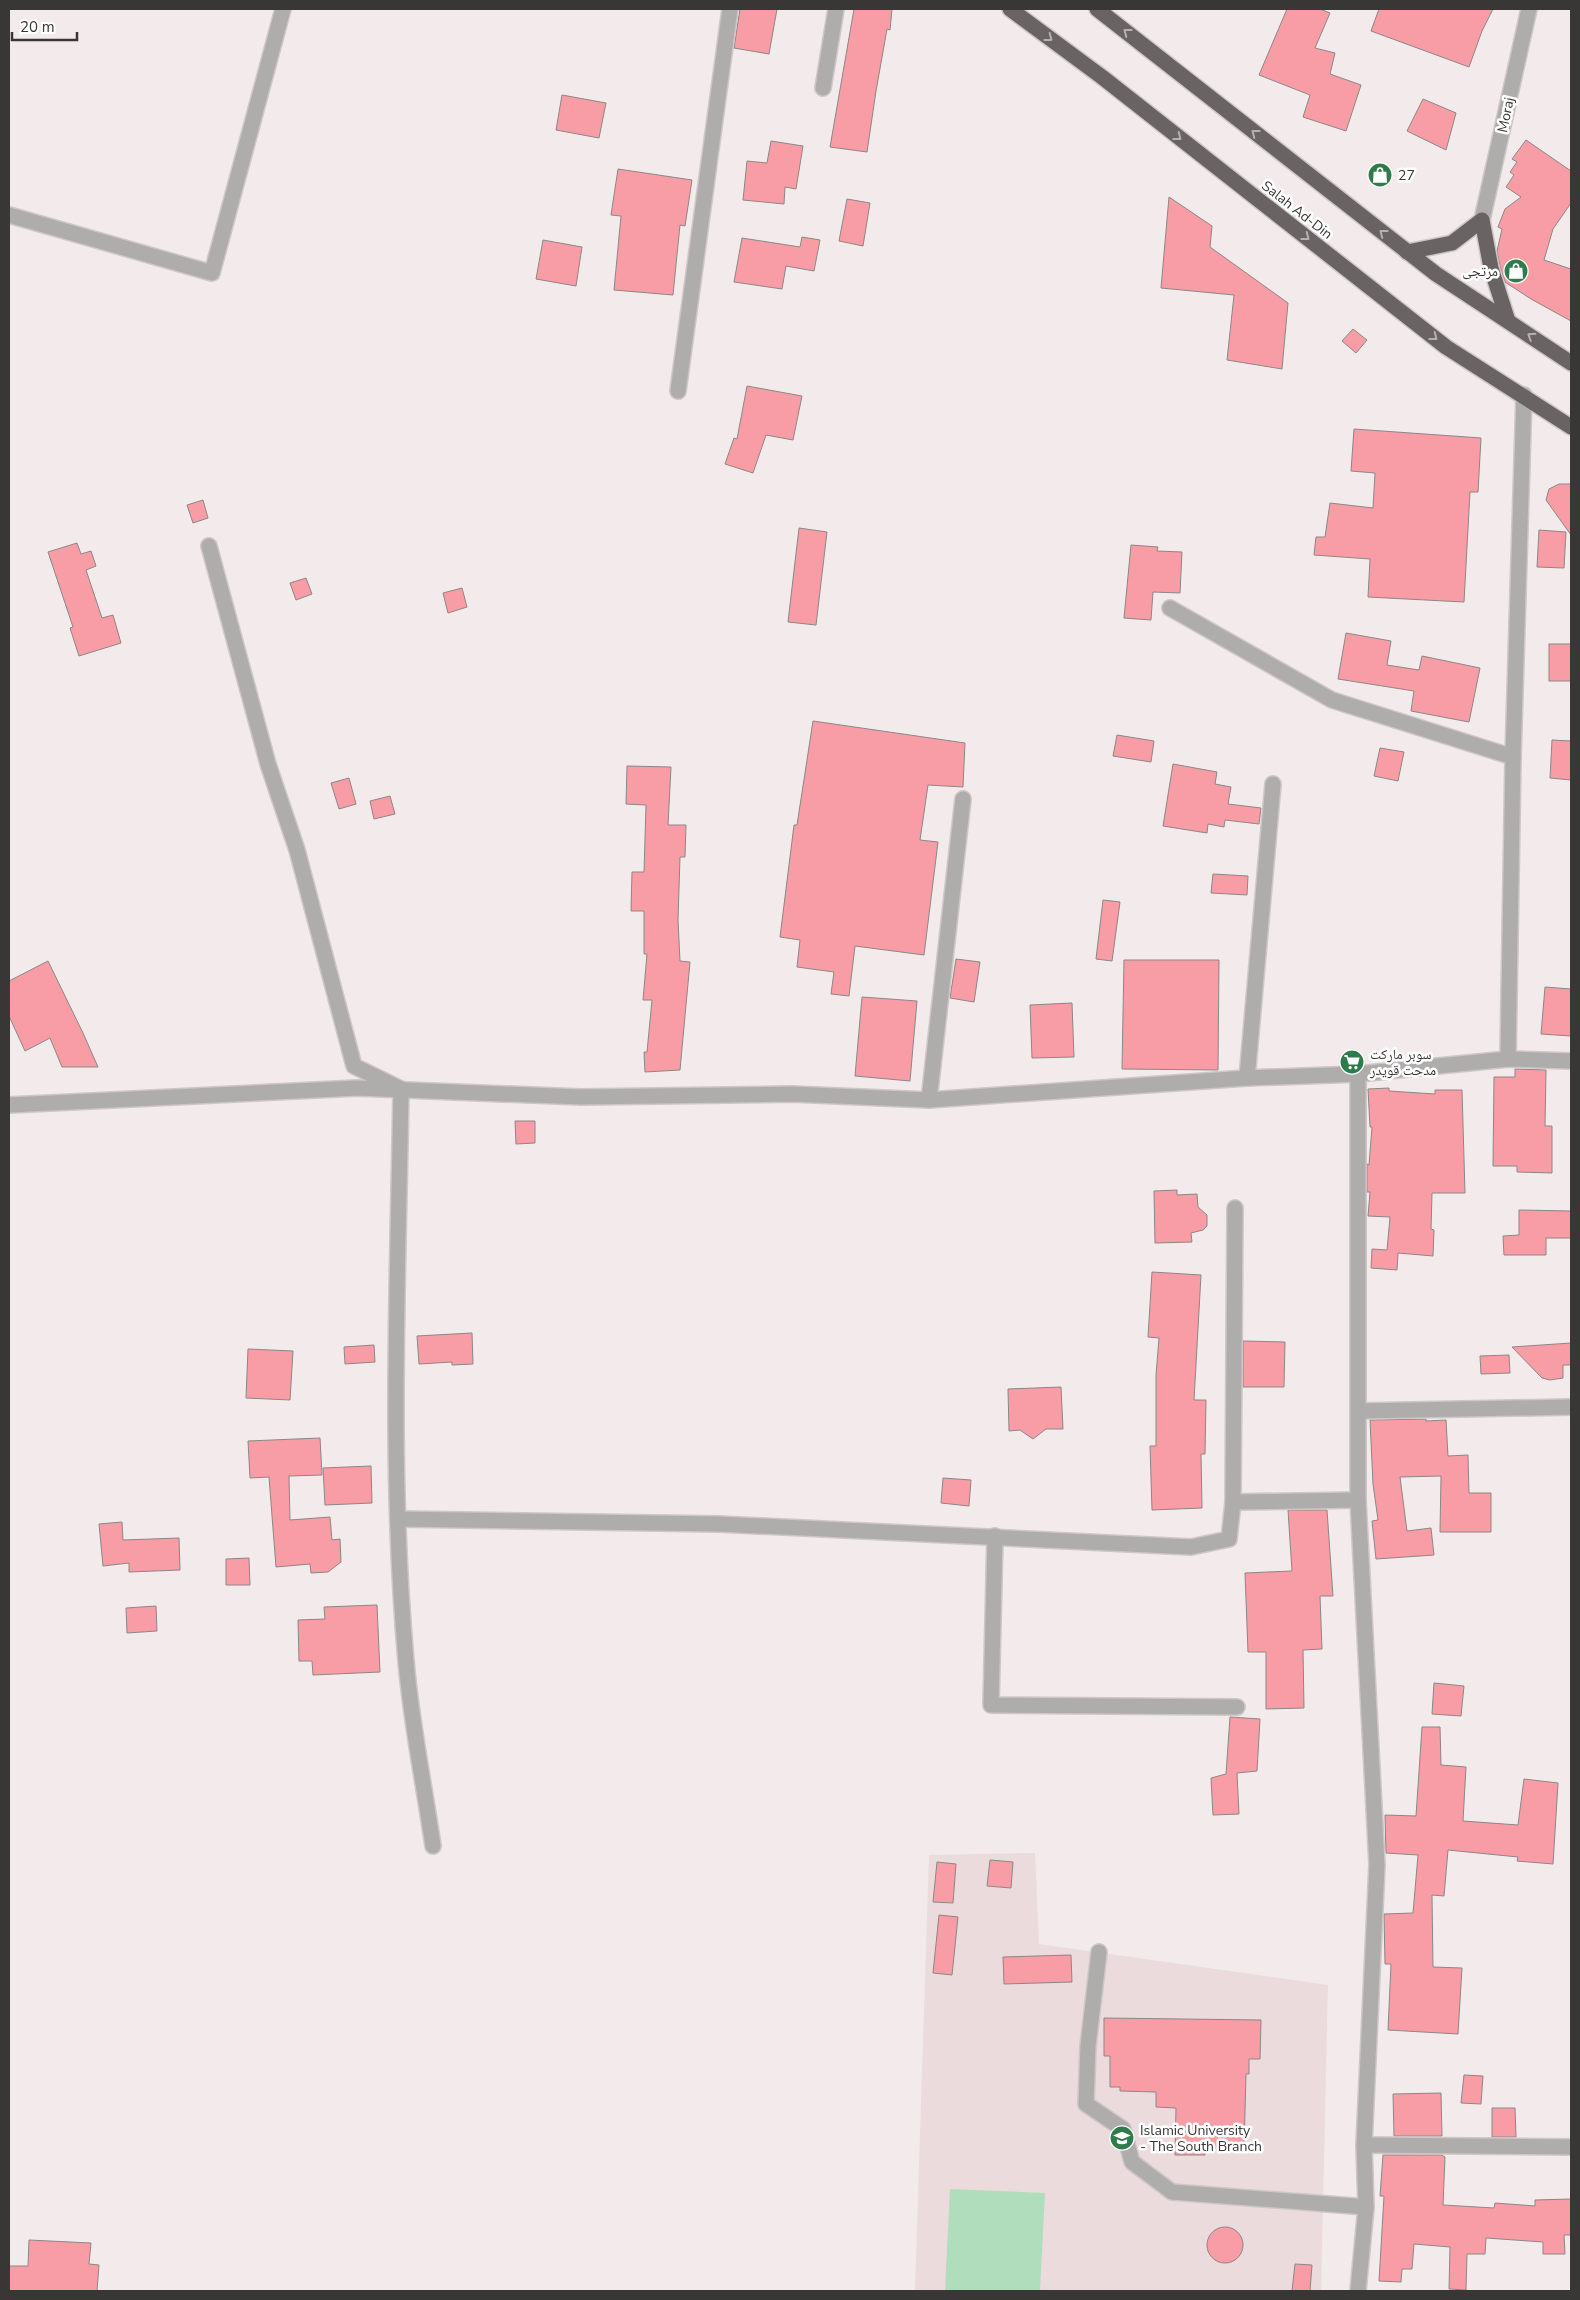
<svg xmlns="http://www.w3.org/2000/svg" width="1580" height="2300" font-family="'Nunito Sans','Noto Naskh Arabic',sans-serif">
<style>
.built{fill:#ebdbdd}
.green{fill:#b0debc}
.building{fill:#f89da6;stroke:#8d8686}
.lines{fill:none;stroke-linecap:round;stroke-linejoin:round}
.minor-casing{stroke:#cec6c7;stroke-width:18}
.highway-casing{stroke:#cec6c7;stroke-width:18}
.minor{stroke:#afacac;stroke-width:15}
.highway{stroke:#696363;stroke-width:15}
.oneway{stroke:#b4b1b1}
.labels{text-anchor:middle;dominant-baseline:central;stroke-width:5;stroke-linejoin:round;paint-order:stroke}
.street-label{font-size:14px;fill:#393636;stroke:#fff}
.poi-label{font-size:14px;fill:#393636;stroke:#fff;text-anchor:start}
</style>
<rect width="100%" height="100%" fill="#f3eaeb"/>
<path class="built" d="M 1035,1853 L 1039,1944 L 1328,1985 L 1321,2291 L 915,2291 L 929,1855 Z"/>
<path class="green" d="M 950,2189 L 1045,2193 L 1040,2291 L 945,2291 Z"/>
<g class="building">
<path d="M 740,9 L 777,9 L 769,54 L 734,48 Z"/>
<path d="M 854,9 L 892,9 L 890,30 L 887,29 L 876,91 L 867,152 L 830,147 Z"/>
<path d="M 1287,9 L 1320,9 L 1330,13 L 1315,48 L 1335,53 L 1330,74 L 1361,85 L 1346,131 L 1303,117 L 1310,95 L 1259,75 Z"/>
<path d="M 1379,9 L 1493,9 L 1482,31 L 1469,67 L 1371,31 Z"/>
<path d="M 562,95 L 606,103 L 599,138 L 556,130 Z"/>
<path d="M 1423,99 L 1456,113 L 1446,150 L 1407,131 Z"/>
<path d="M 1526,140 L 1571,171 L 1571,203 L 1553,229 L 1544,260 L 1571,269 L 1571,321 L 1531,299 L 1505,282 L 1500,266 L 1497,251 L 1502,229 L 1498,227 L 1505,209 L 1521,197 L 1506,187 L 1514,175 L 1510,172 L 1517,162 L 1512,159 Z"/>
<path d="M 771,141 L 803,146 L 796,189 L 785,187 L 784,204 L 743,200 L 747,161 L 767,163 Z"/>
<path d="M 618,169 L 692,180 L 685,226 L 680,225 L 673,295 L 614,290 L 621,216 L 611,215 Z"/>
<path d="M 1169,197 L 1212,226 L 1210,247 L 1288,303 L 1282,369 L 1227,360 L 1234,295 L 1161,288 Z"/>
<path d="M 847,199 L 870,203 L 863,246 L 839,241 Z"/>
<path d="M 802,237 L 820,240 L 814,271 L 786,266 L 782,289 L 734,282 L 742,238 L 800,247 Z"/>
<path d="M 543,240 L 582,247 L 576,286 L 536,279 Z"/>
<path d="M 1353,329 L 1367,340 L 1356,353 L 1342,341 Z"/>
<path d="M 747,386 L 802,396 L 793,440 L 766,435 L 753,473 L 725,464 L 734,438 L 737,439 Z"/>
<path d="M 1354,429 L 1481,438 L 1478,492 L 1470,492 L 1464,602 L 1368,597 L 1370,559 L 1314,555 L 1316,537 L 1325,537 L 1330,503 L 1373,508 L 1375,473 L 1351,471 Z"/>
<path d="M 1559,484 L 1571,484 L 1571,535 L 1546,500 L 1549,489 Z"/>
<path d="M 203,500 L 208,518 L 193,523 L 187,505 Z"/>
<path d="M 799,528 L 827,532 L 816,625 L 788,622 Z"/>
<path d="M 1539,530 L 1566,532 L 1564,568 L 1537,567 Z"/>
<path d="M 77,543 L 81,554 L 91,551 L 96,566 L 86,570 L 102,618 L 113,615 L 121,643 L 79,656 L 70,628 L 73,627 L 48,552 Z"/>
<path d="M 1131,545 L 1158,547 L 1157,551 L 1182,552 L 1180,593 L 1153,592 L 1151,620 L 1124,618 Z"/>
<path d="M 306,578 L 312,594 L 296,600 L 290,583 Z"/>
<path d="M 462,588 L 467,607 L 448,613 L 443,593 Z"/>
<path d="M 1346,633 L 1391,641 L 1387,665 L 1419,670 L 1422,656 L 1480,668 L 1469,722 L 1411,711 L 1414,691 L 1338,679 Z"/>
<rect x="1549" y="644" width="22" height="37"/>
<path d="M 813,721 L 965,743 L 963,787 L 928,785 L 920,840 L 938,842 L 924,955 L 855,946 L 849,996 L 831,994 L 834,972 L 797,967 L 800,940 L 780,937 L 794,825 L 797,825 Z"/>
<path d="M 1117,735 L 1154,741 L 1151,762 L 1113,756 Z"/>
<path d="M 1552,740 L 1571,741 L 1571,780 L 1550,778 Z"/>
<path d="M 1380,748 L 1404,752 L 1398,781 L 1374,776 Z"/>
<path d="M 1173,764 L 1217,772 L 1215,784 L 1231,787 L 1228,804 L 1261,808 L 1259,824 L 1225,820 L 1224,827 L 1208,824 L 1207,833 L 1163,826 Z"/>
<path d="M 627,766 L 671,767 L 668,825 L 686,825 L 685,857 L 680,857 L 678,920 L 680,961 L 690,962 L 680,1070 L 645,1072 L 644,1052 L 647,1052 L 652,1000 L 643,1000 L 647,954 L 644,954 L 644,911 L 631,911 L 632,872 L 644,872 L 646,805 L 626,804 Z"/>
<path d="M 349,778 L 356,804 L 339,809 L 331,783 Z"/>
<path d="M 390,796 L 395,814 L 374,819 L 370,801 Z"/>
<path d="M 1213,874 L 1248,876 L 1247,895 L 1211,893 Z"/>
<path d="M 1103,900 L 1120,902 L 1112,961 L 1096,959 Z"/>
<path d="M 956,959 L 980,962 L 974,1002 L 950,998 Z"/>
<path d="M 1124,960 L 1219,960 L 1218,1070 L 1122,1069 Z"/>
<path d="M 48,961 L 83,1033 L 98,1067 L 62,1067 L 50,1038 L 25,1051 L 9,1016 L 9,981 Z"/>
<path d="M 1545,987 L 1571,989 L 1571,1036 L 1541,1034 Z"/>
<path d="M 862,997 L 917,1001 L 910,1081 L 855,1076 Z"/>
<path d="M 1072,1003 L 1074,1057 L 1032,1058 L 1030,1005 Z"/>
<path d="M 1515,1069 L 1546,1070 L 1545,1126 L 1552,1126 L 1552,1173 L 1517,1172 L 1517,1166 L 1493,1166 L 1494,1077 L 1515,1077 Z"/>
<path d="M 1389,1088 L 1389,1091 L 1435,1094 L 1435,1090 L 1462,1090 L 1465,1193 L 1432,1193 L 1431,1229 L 1434,1230 L 1433,1256 L 1398,1253 L 1397,1270 L 1371,1268 L 1372,1249 L 1387,1250 L 1390,1217 L 1368,1216 L 1370,1192 L 1367,1192 L 1367,1164 L 1369,1165 L 1372,1127 L 1370,1127 L 1368,1089 Z"/>
<path d="M 515,1121 L 535,1121 L 535,1143 L 516,1144 Z"/>
<path d="M 1177,1190 L 1177,1195 L 1197,1194 L 1198,1207 L 1207,1215 L 1207,1226 L 1203,1230 L 1191,1233 L 1192,1242 L 1155,1243 L 1154,1191 Z"/>
<path d="M 1519,1210 L 1571,1211 L 1571,1238 L 1546,1238 L 1546,1255 L 1504,1255 L 1503,1236 L 1519,1235 Z"/>
<path d="M 1152,1272 L 1201,1275 L 1194,1400 L 1206,1400 L 1205,1454 L 1201,1454 L 1202,1508 L 1152,1510 L 1150,1446 L 1156,1446 L 1156,1375 L 1159,1338 L 1148,1337 Z"/>
<path d="M 472,1333 L 473,1364 L 452,1365 L 452,1362 L 419,1364 L 417,1336 Z"/>
<path d="M 1243,1341 L 1285,1342 L 1284,1387 L 1243,1387 Z"/>
<path d="M 1571,1343 L 1571,1365 L 1563,1365 L 1563,1378 L 1550,1380 L 1542,1378 L 1512,1347 Z"/>
<path d="M 374,1345 L 375,1362 L 345,1364 L 344,1347 Z"/>
<path d="M 248,1349 L 293,1351 L 290,1400 L 246,1398 Z"/>
<path d="M 1509,1355 L 1510,1373 L 1481,1374 L 1480,1356 Z"/>
<path d="M 1061,1387 L 1063,1429 L 1046,1429 L 1033,1439 L 1020,1430 L 1009,1431 L 1008,1389 Z"/>
<path d="M 1426,1419 L 1426,1421 L 1446,1420 L 1448,1456 L 1468,1455 L 1469,1493 L 1491,1493 L 1491,1532 L 1440,1532 L 1441,1476 L 1400,1477 L 1407,1531 L 1431,1528 L 1434,1555 L 1376,1559 L 1372,1521 L 1378,1520 L 1373,1484 L 1370,1420 Z"/>
<path d="M 320,1438 L 322,1475 L 289,1476 L 290,1520 L 330,1517 L 332,1540 L 340,1539 L 341,1562 L 328,1572 L 311,1573 L 310,1564 L 276,1567 L 269,1477 L 250,1478 L 248,1441 Z"/>
<path d="M 371,1466 L 372,1503 L 325,1505 L 323,1468 Z"/>
<path d="M 943,1478 L 971,1480 L 969,1506 L 941,1503 Z"/>
<path d="M 1288,1510 L 1327,1510 L 1333,1596 L 1320,1596 L 1322,1649 L 1303,1650 L 1304,1708 L 1266,1709 L 1266,1652 L 1248,1652 L 1245,1573 L 1292,1571 Z"/>
<path d="M 122,1522 L 123,1540 L 179,1538 L 180,1570 L 129,1572 L 129,1563 L 103,1566 L 99,1524 Z"/>
<path d="M 249,1558 L 250,1585 L 226,1585 L 226,1559 Z"/>
<path d="M 377,1605 L 380,1672 L 313,1675 L 312,1661 L 299,1661 L 298,1620 L 325,1619 L 324,1607 Z"/>
<path d="M 156,1606 L 157,1631 L 127,1633 L 126,1608 Z"/>
<path d="M 1434,1683 L 1464,1686 L 1461,1716 L 1432,1714 Z"/>
<path d="M 1230,1717 L 1260,1719 L 1257,1771 L 1237,1773 L 1239,1814 L 1213,1815 L 1211,1778 L 1226,1774 Z"/>
<path d="M 1422,1727 L 1440,1727 L 1441,1765 L 1466,1767 L 1463,1821 L 1518,1825 L 1524,1779 L 1558,1783 L 1553,1864 L 1517,1861 L 1518,1857 L 1448,1850 L 1444,1896 L 1432,1895 L 1433,1967 L 1462,1968 L 1458,2034 L 1388,2030 L 1391,1964 L 1385,1964 L 1384,1914 L 1413,1913 L 1418,1855 L 1386,1853 L 1385,1815 L 1416,1816 Z"/>
<path d="M 990,1860 L 1013,1862 L 1011,1888 L 987,1886 Z"/>
<path d="M 937,1862 L 956,1864 L 953,1903 L 933,1902 Z"/>
<path d="M 939,1915 L 958,1917 L 952,1975 L 933,1973 Z"/>
<path d="M 1071,1955 L 1072,1982 L 1004,1984 L 1003,1957 Z"/>
<path d="M 1104,2018 L 1261,2020 L 1260,2059 L 1249,2059 L 1249,2074 L 1246,2074 L 1244,2148 L 1205,2148 L 1205,2155 L 1175,2155 L 1176,2108 L 1156,2107 L 1156,2092 L 1120,2091 L 1120,2087 L 1110,2087 L 1110,2056 L 1104,2056 Z"/>
<path d="M 1464,2075 L 1483,2076 L 1481,2104 L 1461,2103 Z"/>
<path d="M 1441,2093 L 1442,2136 L 1394,2136 L 1393,2094 Z"/>
<path d="M 1492,2108 L 1515,2108 L 1516,2137 L 1492,2137 Z"/>
<path d="M 1383,2155 L 1442,2155 L 1445,2157 L 1443,2205 L 1494,2208 L 1495,2203 L 1535,2206 L 1535,2200 L 1571,2199 L 1571,2235 L 1564,2235 L 1565,2254 L 1543,2254 L 1543,2242 L 1486,2238 L 1485,2254 L 1467,2254 L 1466,2290 L 1449,2289 L 1450,2247 L 1414,2244 L 1412,2269 L 1402,2269 L 1401,2282 L 1379,2281 L 1384,2196 L 1380,2196 Z"/>
<circle cx="1225" cy="2245" r="18"/>
<path d="M 29,2240 L 91,2243 L 89,2264 L 99,2265 L 97,2291 L 9,2291 L 9,2266 L 28,2266 Z"/>
<path d="M 1295,2264 L 1312,2265 L 1310,2291 L 1292,2291 Z"/>
</g>
<g class="lines">
<defs>
<g id="minor">
<path d="M 823,88 L 836,9"/>
<path d="M 9,215 L 212,273 L 283,9"/>
<path d="M 1482,220 L 1529,9"/>
<path d="M 678,391 L 730,9"/>
<path d="M 209,546 L 268,764 L 297,850 L 354,1066 L 401,1089 C 398,1279 389,1471 406,1661 C 411,1722 424,1784 433,1846"/>
<path d="M 1170,608 L 1332,700 L 1513,757"/>
<path d="M 1508,1059 L 1513,757 L 1524,395"/>
<path d="M 1358,1074 L 1358,1500 L 1377,1865 L 1364,2145 L 1366,2207 L 1358,2291"/>
<path d="M 1247,1078 L 1273,784"/>
<path d="M 929,1100 L 963,799"/>
<path d="M 9,1105 L 357,1088 L 581,1097 L 792,1094 L 929,1100 L 1247,1078 L 1358,1074 L 1508,1059 L 1571,1061"/>
<path d="M 1359,1411 L 1571,1407"/>
<path d="M 1233,1502 L 1235,1208"/>
<path d="M 398,1519 L 719,1524 L 1191,1547 L 1229,1539 L 1233,1502 L 1358,1500"/>
<path d="M 995,1536 L 991,1705 L 1237,1707"/>
<path d="M 1099,1952 L 1088,2046 L 1086,2104 L 1123,2129 L 1132,2162 L 1172,2192 L 1366,2207"/>
<path d="M 1364,2145 L 1571,2147"/>
</g>
<g id="highway">
<path d="M 1010,9 L 1102,77 L 1446,347 L 1571,427"/>
<path d="M 1097,9 L 1436,274 L 1571,363"/>
<path d="M 1407,252 L 1452,243 L 1482,220 L 1491,268 L 1508,321"/>
</g>
</defs>
<use href="#minor" class="minor-casing"/>
<use href="#highway" class="highway-casing"/>
<use href="#minor" class="minor"/>
<use href="#highway" class="highway"/>
</g>
<defs><path id="oneway-chevron" d="M-2-3.5L2.5 0L-2 3.5" fill="none" stroke-width="1.6" stroke-linecap="round" stroke-linejoin="round" transform="scale(1.25)"/></defs>
<g class="oneway">
<use href="#oneway-chevron" transform="translate(1127 32) rotate(-142)"/>
<use href="#oneway-chevron" transform="translate(1049 38) rotate(37)"/>
<use href="#oneway-chevron" transform="translate(1255 133) rotate(-142)"/>
<use href="#oneway-chevron" transform="translate(1178 137) rotate(38)"/>
<use href="#oneway-chevron" transform="translate(1383 233) rotate(-142)"/>
<use href="#oneway-chevron" transform="translate(1306 237) rotate(38)"/>
<use href="#oneway-chevron" transform="translate(1531 336) rotate(-147)"/>
<use href="#oneway-chevron" transform="translate(1434 337) rotate(38)"/>
</g>
<defs>
<symbol id="shop-disc" viewBox="-11 -11 22 22"><circle r="9.5" fill="#2e7c4b" stroke="#fff"/><path d="M-5-2.5h2.3a2.7 3.5 0 0 1 5.4 0H5L5.5 6h-11ZM-1.5-2.5h3a1.5 2.3 0 0 0-3 0Z" fill="#fff"/></symbol>
<symbol id="supermarket-disc" viewBox="-11 -11 22 22"><circle r="9.5" fill="#2e7c4b" stroke="#fff"/><path d="M-6-5.5h2.5l.6 2H6L4.5 2H-2.5L-4.4-4H-6ZM-1.5 3.2a1.3 1.3 0 1 0 .1 0ZM3 3.2a1.3 1.3 0 1 0 .1 0Z" fill="#fff"/></symbol>
<symbol id="university-disc" viewBox="-11 -11 22 22"><circle r="9.5" fill="#2e7c4b" stroke="#fff"/><path d="M0-5L7-2L0 1L-7-2ZM-4 1L0 2.5L4 1V4Q0 6-4 4Z" fill="#fff"/></symbol>
</defs>
<g fill-rule="evenodd">
<use href="#shop-disc" x="1366" y="161" width="28" height="28"/>
<use href="#shop-disc" x="1502" y="257" width="28" height="28"/>
<use href="#supermarket-disc" x="1338" y="1048" width="28" height="28"/>
<use href="#university-disc" x="1108" y="2124" width="28" height="28"/>
</g>
<g class="labels">
<g class="street-label">
<text transform="translate(1506 115) rotate(-78)">Moraj</text>
<text transform="translate(1297 210) rotate(38)">Salah Ad-Din</text>
</g>
<g class="poi-label">
<text x="1398" y="175">27</text>
<text x="1498" y="271" text-anchor="end">مرتجى</text>
<text x="1370" y="1054">سوبر ماركت<tspan x="1370" dy="16">مدحت قويدر</tspan></text>
<text x="1140" y="2130">Islamic University<tspan x="1140" dy="16">- The South Branch</tspan></text>
</g>
</g>
<rect width="1580" height="2300" fill="none" stroke="#393636" stroke-width="20"/>
<path d="M12 32v8h65v-8" fill="none" stroke="#393636" stroke-width="2.5"/>
<text x="20" y="32" font-size="15" fill="#393636" stroke="#ffffff" stroke-width="4" paint-order="stroke">20 m</text>
</svg>
